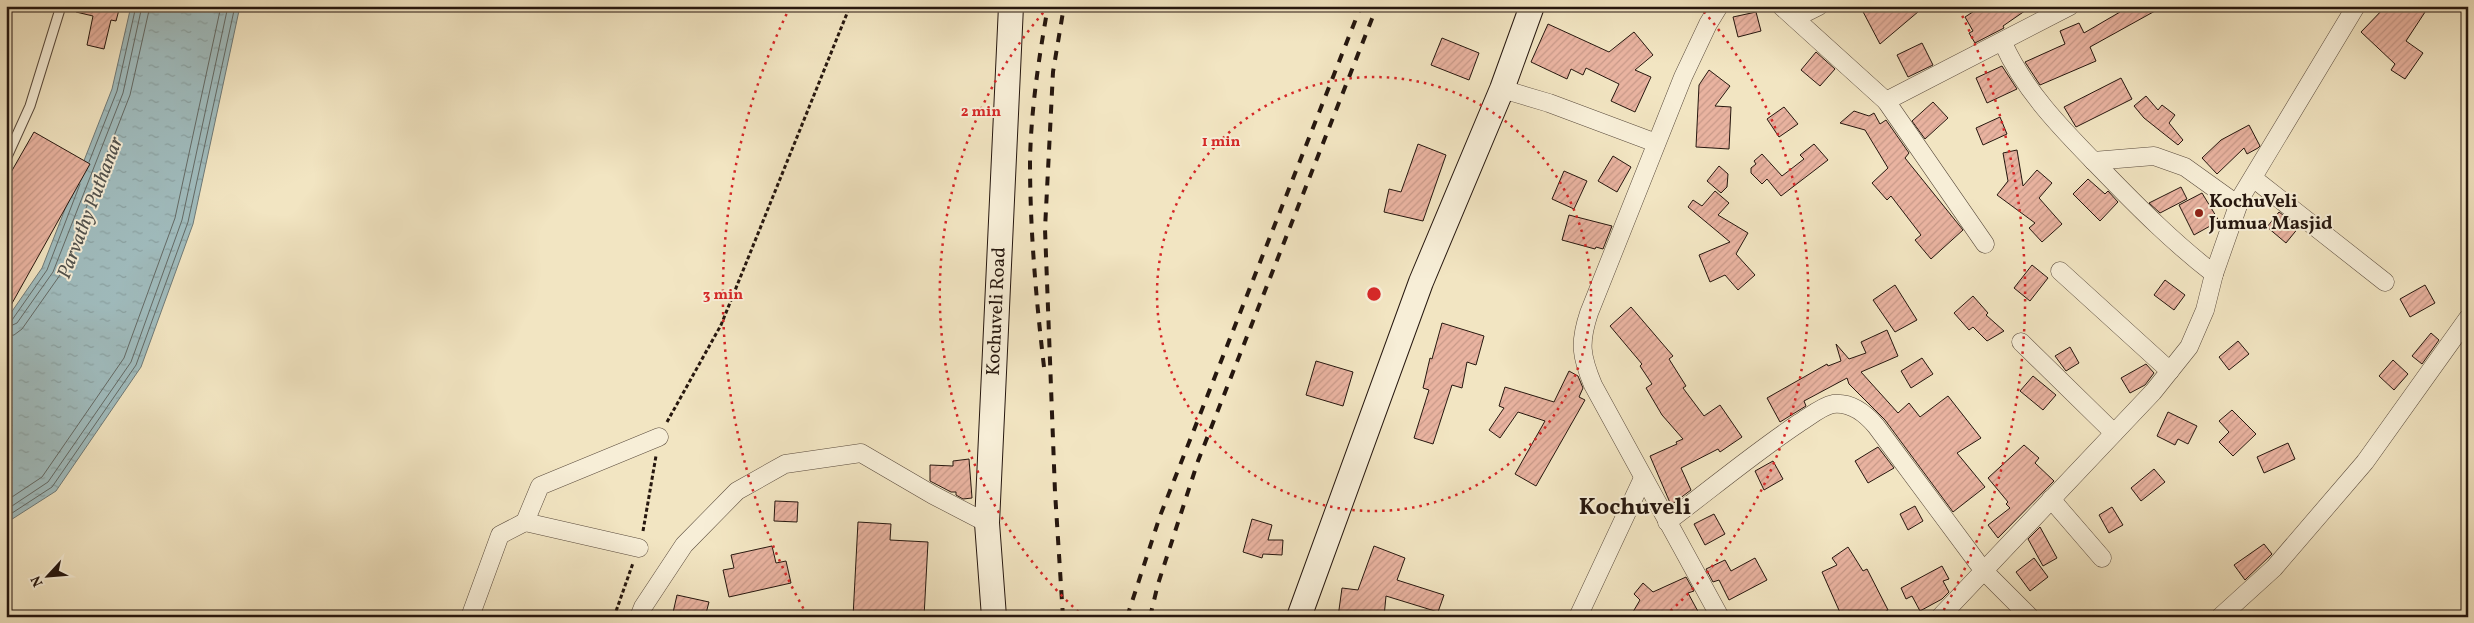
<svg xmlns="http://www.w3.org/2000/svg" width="2474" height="623" font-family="Vollkorn,serif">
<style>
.water{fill:url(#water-ripples);stroke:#6f7a78}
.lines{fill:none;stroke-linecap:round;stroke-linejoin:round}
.shore{stroke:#636a66;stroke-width:1}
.building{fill:url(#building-hatch);stroke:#26170f}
.lane-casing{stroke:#594a3c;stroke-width:11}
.street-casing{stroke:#594a3c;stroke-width:19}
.secondary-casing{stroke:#26170f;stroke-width:26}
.path{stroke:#26170f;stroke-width:3;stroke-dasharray:4 2.5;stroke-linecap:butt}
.lane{stroke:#f7eed7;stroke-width:9}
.street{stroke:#f7eed7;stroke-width:18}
.secondary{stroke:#f7eed7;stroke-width:24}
.rail{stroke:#26170f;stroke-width:4;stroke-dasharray:9 9;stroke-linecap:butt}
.ring{fill:none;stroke:#d62828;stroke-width:2.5;stroke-dasharray:2.5 5}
.poi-dot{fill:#8f2418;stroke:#f7eed7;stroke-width:2}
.labels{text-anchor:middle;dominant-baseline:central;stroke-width:4;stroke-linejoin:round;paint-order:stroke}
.poi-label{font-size:19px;font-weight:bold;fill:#26170f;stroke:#f7eed7;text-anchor:start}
.street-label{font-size:19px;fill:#26170f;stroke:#f7eed7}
.water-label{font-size:20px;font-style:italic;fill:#51514c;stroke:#f7eed7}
.district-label{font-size:24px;font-weight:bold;fill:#26170f;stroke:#f7eed7}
.centre{fill:#d62828;stroke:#f7eed7;stroke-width:2.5}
.ring-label{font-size:15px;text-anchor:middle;font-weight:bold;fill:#d62828;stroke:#f7eed7;stroke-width:4;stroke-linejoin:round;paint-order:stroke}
</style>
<defs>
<pattern id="water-ripples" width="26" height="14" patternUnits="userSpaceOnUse" patternTransform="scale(1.25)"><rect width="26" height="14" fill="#a0bcbe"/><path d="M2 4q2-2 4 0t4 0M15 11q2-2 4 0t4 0" fill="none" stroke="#8aa1a2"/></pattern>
<pattern id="building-hatch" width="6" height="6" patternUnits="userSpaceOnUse" patternTransform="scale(1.25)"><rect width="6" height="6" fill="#e9b3a0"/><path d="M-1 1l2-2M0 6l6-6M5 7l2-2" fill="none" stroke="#c89989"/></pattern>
</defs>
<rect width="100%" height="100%" fill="#f2e5c2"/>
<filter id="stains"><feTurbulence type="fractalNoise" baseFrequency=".004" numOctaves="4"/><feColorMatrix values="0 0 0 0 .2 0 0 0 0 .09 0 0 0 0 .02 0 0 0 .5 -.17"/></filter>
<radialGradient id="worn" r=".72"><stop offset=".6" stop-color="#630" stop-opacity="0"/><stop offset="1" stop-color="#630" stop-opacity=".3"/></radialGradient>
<path class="water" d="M 131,6 L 240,6 L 193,224 L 141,367 L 56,491 L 6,523 L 6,320 L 42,268 L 112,89 Z"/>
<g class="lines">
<g class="shore">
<path d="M 89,162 L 117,91 L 136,6"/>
<path d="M 6,322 L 12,320 L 47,270 L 80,184"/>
<path d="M 6,328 L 17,323 L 53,272 L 123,93 L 142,6"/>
<path d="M 6,336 L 14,335 L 22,329 L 60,275 L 130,95 L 150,6"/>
<path d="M 6,501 L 42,477 L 124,358 L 175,218 L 221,6"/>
<path d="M 6,510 L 48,482 L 131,362 L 182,220 L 228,6"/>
<path d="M 6,517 L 52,487 L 136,365 L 188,222 L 235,6"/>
</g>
</g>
<g class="building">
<path d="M 77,6 L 120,6 L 116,21 L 111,20 L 104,49 L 87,45 L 93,16 L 76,12 Z"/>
<path d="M 1860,6 L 1925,6 L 1880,44 Z"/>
<path d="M 1982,6 L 2032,6 L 2003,26 L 2004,28 L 1975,43 L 1969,33 L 1973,31 L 1965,17 Z"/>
<path d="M 2116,6 L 2164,6 L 2090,47 L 2096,61 L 2040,85 L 2025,62 L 2065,44 L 2060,31 L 2079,23 L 2084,33 L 2120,12 Z"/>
<path d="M 2386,6 L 2429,6 L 2406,41 L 2423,53 L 2405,79 L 2391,70 L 2395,64 L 2361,32 Z"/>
<path d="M 1756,12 L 1761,31 L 1738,37 L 1733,17 Z"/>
<path d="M 1548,24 L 1609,52 L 1634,32 L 1653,55 L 1635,70 L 1651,77 L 1635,112 L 1611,101 L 1619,84 L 1586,68 L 1583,75 L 1571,69 L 1567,79 L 1531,62 Z"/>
<path d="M 1442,38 L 1479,53 L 1469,80 L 1431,65 Z"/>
<path d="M 1922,43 L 1933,65 L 1908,77 L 1897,55 Z"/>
<path d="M 1816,52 L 1835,69 L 1820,86 L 1801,70 Z"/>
<path d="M 2002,66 L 2017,89 L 1987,103 L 1976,78 Z"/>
<path d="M 1709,70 L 1730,86 L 1715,106 L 1731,107 L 1729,149 L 1696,147 L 1699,85 Z"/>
<path d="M 2121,78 L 2132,99 L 2076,127 L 2064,107 Z"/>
<path d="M 2146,96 L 2158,110 L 2162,105 L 2175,115 L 2169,123 L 2183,140 L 2178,145 L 2144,118 L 2134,106 Z"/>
<path d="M 1933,102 L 1948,118 L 1925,139 L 1912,121 Z"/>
<path d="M 1784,107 L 1798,124 L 1779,137 L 1767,119 Z"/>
<path d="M 1854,111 L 1869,116 L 1874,113 L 1880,124 L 1886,120 L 1909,153 L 1905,158 L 1963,230 L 1931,259 L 1915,240 L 1921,235 L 1891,196 L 1887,200 L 1872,183 L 1888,168 L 1865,130 L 1840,123 Z"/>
<path d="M 2000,117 L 2007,134 L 1983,145 L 1976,128 Z"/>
<path d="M 2249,125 L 2260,146 L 2258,148 L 2247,154 L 2244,148 L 2217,174 L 2202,158 L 2221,140 Z"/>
<path d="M 34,132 L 90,164 L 6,314 L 6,181 Z"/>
<path d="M 1418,144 L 1446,155 L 1423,221 L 1384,212 L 1389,189 L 1401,192 Z"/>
<path d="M 1814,144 L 1828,160 L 1781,196 L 1767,179 L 1762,184 L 1751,173 L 1751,168 L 1756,164 L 1754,161 L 1762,154 L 1782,176 L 1804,159 L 1800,155 Z"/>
<path d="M 2017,150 L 2023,186 L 2037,170 L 2052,183 L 2039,198 L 2062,224 L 2042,242 L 2029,228 L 2035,223 L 1997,195 L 2008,181 L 2003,153 Z"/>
<path d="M 1613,156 L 1631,167 L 1617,192 L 1598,181 Z"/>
<path d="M 1719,166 L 1728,174 L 1727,187 L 1721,193 L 1707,181 Z"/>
<path d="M 1564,171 L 1587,181 L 1574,209 L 1552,199 Z"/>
<path d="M 2088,179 L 2105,194 L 2108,191 L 2118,202 L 2100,221 L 2073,194 Z"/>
<path d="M 2181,187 L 2187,199 L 2160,213 L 2149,203 Z"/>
<path d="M 1715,191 L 1729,203 L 1718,215 L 1748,233 L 1736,254 L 1755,275 L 1738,290 L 1725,275 L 1710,282 L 1699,255 L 1730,242 L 1688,207 L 1693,200 L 1702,206 Z"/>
<path d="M 2202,193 L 2219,221 L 2194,235 L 2179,205 Z"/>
<path d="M 2279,212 L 2299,227 L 2286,243 L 2267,227 Z"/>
<path d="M 1569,215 L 1612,226 L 1603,249 L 1596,247 L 1595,249 L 1562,240 Z"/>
<path d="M 2032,265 L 2048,278 L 2030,301 L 2014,288 Z"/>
<path d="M 2165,280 L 2185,295 L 2174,310 L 2154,295 Z"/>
<path d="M 1895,285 L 1917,320 L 1895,332 L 1873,300 Z"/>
<path d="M 2425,285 L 2435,303 L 2410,317 L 2400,299 Z"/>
<path d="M 1973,296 L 1988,313 L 1986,315 L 2004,331 L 1987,341 L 1973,327 L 1969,330 L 1954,313 Z"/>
<path d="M 1631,307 L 1673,356 L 1669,359 L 1686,386 L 1683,388 L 1704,416 L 1720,405 L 1742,437 L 1720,452 L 1718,449 L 1681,468 L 1691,490 L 1671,505 L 1650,456 L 1677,444 L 1676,442 L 1683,439 L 1662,415 L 1646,388 L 1652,384 L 1640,366 L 1642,364 L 1610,326 Z"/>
<path d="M 1442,323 L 1484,336 L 1476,365 L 1467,362 L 1462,388 L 1452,385 L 1433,444 L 1414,438 L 1429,390 L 1423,388 L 1430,358 L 1432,359 Z"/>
<path d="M 1887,330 L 1898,356 L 1861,372 L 1898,413 L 1909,403 L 1920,417 L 1948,396 L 1981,438 L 1957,453 L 1985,487 L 1953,512 L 1885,420 L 1849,384 L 1847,378 L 1804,401 L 1806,406 L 1780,422 L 1767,398 L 1827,364 L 1828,366 L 1841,361 L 1836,344 L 1849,359 L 1866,353 L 1861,342 Z"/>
<path d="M 2431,333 L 2439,340 L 2422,364 L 2412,356 Z"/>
<path d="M 2238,341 L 2249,354 L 2229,370 L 2219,357 Z"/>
<path d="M 2070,347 L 2079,363 L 2066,371 L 2055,356 Z"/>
<path d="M 1922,358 L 1933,374 L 1911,388 L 1901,371 Z"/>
<path d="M 2393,360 L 2408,374 L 2394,390 L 2379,376 Z"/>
<path d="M 1316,361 L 1353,372 L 1343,406 L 1306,395 Z"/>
<path d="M 2146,364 L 2154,373 L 2145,385 L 2130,393 L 2121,378 Z"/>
<path d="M 1569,371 L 1578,376 L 1583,388 L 1579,397 L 1585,400 L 1536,486 L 1515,474 L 1545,421 L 1518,412 L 1500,438 L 1489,430 L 1504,408 L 1499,406 L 1505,387 L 1554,402 Z"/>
<path d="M 2033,376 L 2056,395 L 2043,410 L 2020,391 Z"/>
<path d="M 2232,410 L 2256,434 L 2233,456 L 2219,442 L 2229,432 L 2219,421 Z"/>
<path d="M 2168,412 L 2197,426 L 2188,444 L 2178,439 L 2175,445 L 2157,436 Z"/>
<path d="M 2288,443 L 2295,459 L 2264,473 L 2257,457 Z"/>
<path d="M 2024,445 L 2039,458 L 2035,463 L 2054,481 L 1998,538 L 1988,525 L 2010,508 L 2006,504 L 2008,502 L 1988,478 Z"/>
<path d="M 1878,447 L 1894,468 L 1868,483 L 1855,461 Z"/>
<path d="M 969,459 L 972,498 L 963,499 L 956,495 L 956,492 L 951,492 L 930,481 L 930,465 L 953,466 L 953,461 Z"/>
<path d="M 1773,461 L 1783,479 L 1764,490 L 1755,471 Z"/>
<path d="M 2154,469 L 2165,482 L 2141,501 L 2131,488 Z"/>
<path d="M 775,501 L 798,502 L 797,522 L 774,521 Z"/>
<path d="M 1915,506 L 1923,521 L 1908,530 L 1900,514 Z"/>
<path d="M 2112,507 L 2123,525 L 2109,533 L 2099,515 Z"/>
<path d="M 1714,514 L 1725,534 L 1705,545 L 1694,524 Z"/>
<path d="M 1252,519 L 1272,525 L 1268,540 L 1283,540 L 1282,555 L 1263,554 L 1262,558 L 1243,552 Z"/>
<path d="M 858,522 L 891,524 L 890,540 L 928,542 L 924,617 L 853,617 Z"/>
<path d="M 2040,527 L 2057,558 L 2043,566 L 2028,539 Z"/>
<path d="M 2264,544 L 2272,554 L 2245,580 L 2234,565 Z"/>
<path d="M 772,546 L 776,563 L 786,561 L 791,583 L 729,597 L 723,570 L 734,568 L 731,555 Z"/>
<path d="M 1374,546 L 1405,558 L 1397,580 L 1444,595 L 1438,612 L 1386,596 L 1384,617 L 1338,617 L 1342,588 L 1358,590 Z"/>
<path d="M 1848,547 L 1863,571 L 1867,569 L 1888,610 L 1876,617 L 1842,617 L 1822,572 L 1837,565 L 1832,558 Z"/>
<path d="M 1755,558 L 1767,580 L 1729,600 L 1719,580 L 1713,582 L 1706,569 L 1725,560 L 1731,571 Z"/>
<path d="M 2034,558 L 2048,577 L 2030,591 L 2016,572 Z"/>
<path d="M 1942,566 L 1949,579 L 1943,581 L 1949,592 L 1942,599 L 1920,611 L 1912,596 L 1906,599 L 1901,588 Z"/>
<path d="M 1686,577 L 1694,591 L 1688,593 L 1701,617 L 1630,617 L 1640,600 L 1634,594 L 1643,583 L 1653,592 Z"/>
<path d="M 677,595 L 709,602 L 705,617 L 672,617 Z"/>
</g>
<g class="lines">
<defs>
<path id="lane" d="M 6,159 L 30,106 L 61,6"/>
<g id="street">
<path d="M 1719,6 L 1708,24 L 1683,77 L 1589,313 C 1579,343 1581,356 1593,385 L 1720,617"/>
<path d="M 1781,6 L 1886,101 L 2070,6"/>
<path d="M 1795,18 L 1819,6"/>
<path d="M 2003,43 C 2026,94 2066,133 2105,173 C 2140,209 2174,243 2214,274 L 2241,197 L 2356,6"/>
<path d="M 1502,89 L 1549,103 L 1656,143"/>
<path d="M 1886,101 L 1985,244"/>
<path d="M 2093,161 L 2154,156 L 2185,167 L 2238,205"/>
<path d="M 2253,178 L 2385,282"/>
<path d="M 2060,271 L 2170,371"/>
<path d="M 2021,342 L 2114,433"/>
<path d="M 2051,499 L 2102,558"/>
<path d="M 525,522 L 639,548"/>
<path d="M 1667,522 C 1711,489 1754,453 1799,423 C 1809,417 1822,406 1833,404 C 1851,402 1865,413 1876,426 L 1983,570 L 2030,617"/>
<path d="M 470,617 L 500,535 L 525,522 L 540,486 L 659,437"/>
<path d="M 639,617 L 643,607 L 684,545 L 737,491 L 785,464 L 861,453 L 933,495 L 987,523"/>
<path d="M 1578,617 L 1643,478"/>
<path d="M 1940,617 L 2153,392 L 2189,347 L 2205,310 L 2214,274"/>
<path d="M 2220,617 L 2274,568 L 2365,462 L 2468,318"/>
</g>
<g id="secondary">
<path id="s1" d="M 994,617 L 987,523 L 1011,6"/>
<path d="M 1299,617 L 1421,282 L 1502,89 L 1532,6"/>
</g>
</defs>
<use href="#lane" class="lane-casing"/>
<use href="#street" class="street-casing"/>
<use href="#secondary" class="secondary-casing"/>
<g class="path">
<path d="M 667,422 L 721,325 L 850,6"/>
<path d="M 643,531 L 656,456"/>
<path d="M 614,617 L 633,563"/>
</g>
<use href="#lane" class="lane"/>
<use href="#street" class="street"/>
<use href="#secondary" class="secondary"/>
<g class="rail">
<path d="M 1044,367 C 1036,298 1030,230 1030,161 C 1031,109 1039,57 1048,6"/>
<path d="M 1063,617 L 1055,492 L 1045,229 L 1053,72 L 1064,6"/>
<path d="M 1127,617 L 1160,516 L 1361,6"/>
<path d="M 1150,617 L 1158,584 L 1198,461 L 1377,6"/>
</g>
</g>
<g class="ring">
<circle cx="1374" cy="294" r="217"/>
<path d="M1084 617A434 434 0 0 1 1049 6M1699 6A434 434 0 0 1 1664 617"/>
<path d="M807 615A651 651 0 0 1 789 9M1959 9A651 651 0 0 1 1941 615"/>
</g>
<circle class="poi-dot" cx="2199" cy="213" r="5"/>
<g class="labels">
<g class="poi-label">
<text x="2209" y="202">KochuVeli<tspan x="2209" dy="22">Jumua Masjid</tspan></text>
</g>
<g class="street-label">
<text stroke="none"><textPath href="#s1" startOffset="306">Kochuveli Road</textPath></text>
</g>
<g class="water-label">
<text transform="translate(91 208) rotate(-69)">Parvathy Puthanar</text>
</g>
<g class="district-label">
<text x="1635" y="508">Kochuveli</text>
</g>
</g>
<circle cx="1374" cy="294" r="8" class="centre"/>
<g class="ring-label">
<text x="981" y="116">2 min</text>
<text x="1221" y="146">1 min</text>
<text x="723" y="299">3 min</text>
</g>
<rect width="2474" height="623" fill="none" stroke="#f2e5c2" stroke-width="25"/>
<rect x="8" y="8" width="2459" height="608" fill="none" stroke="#26170f" stroke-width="2.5"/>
<rect x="12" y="12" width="2449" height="598" fill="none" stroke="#26170f"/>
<g transform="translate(48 576) rotate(244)" stroke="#f7eed7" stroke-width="4" paint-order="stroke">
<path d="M0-4L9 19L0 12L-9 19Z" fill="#26170f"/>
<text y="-8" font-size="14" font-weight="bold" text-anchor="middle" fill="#26170f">N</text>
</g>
<rect width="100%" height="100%" filter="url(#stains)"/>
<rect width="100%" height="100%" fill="url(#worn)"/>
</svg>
